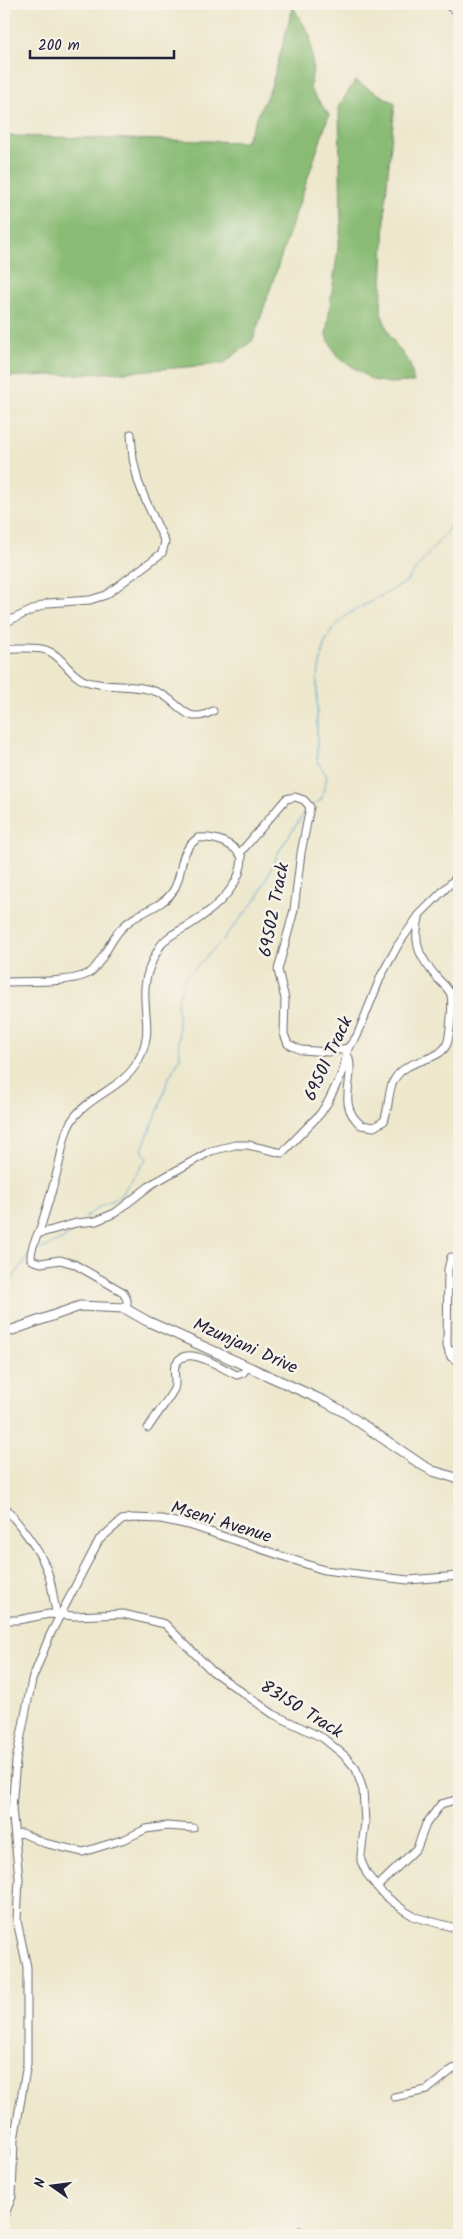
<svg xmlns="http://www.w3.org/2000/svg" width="463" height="2239" font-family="Kalam,sans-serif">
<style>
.forest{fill:#89bb74;stroke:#566e58}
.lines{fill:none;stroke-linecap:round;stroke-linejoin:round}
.stream{stroke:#54a5cf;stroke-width:1}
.minor-casing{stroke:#69676e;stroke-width:9}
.major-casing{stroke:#69676e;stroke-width:11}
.minor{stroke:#fff;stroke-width:7}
.major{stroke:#fff;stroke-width:9}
.labels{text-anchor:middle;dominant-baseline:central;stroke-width:5;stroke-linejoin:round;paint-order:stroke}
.street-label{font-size:18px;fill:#22223b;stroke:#f7f3e8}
</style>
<rect width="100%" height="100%" fill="#f7f3e8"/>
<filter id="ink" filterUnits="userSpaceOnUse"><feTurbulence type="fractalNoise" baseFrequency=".02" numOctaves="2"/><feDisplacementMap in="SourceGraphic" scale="10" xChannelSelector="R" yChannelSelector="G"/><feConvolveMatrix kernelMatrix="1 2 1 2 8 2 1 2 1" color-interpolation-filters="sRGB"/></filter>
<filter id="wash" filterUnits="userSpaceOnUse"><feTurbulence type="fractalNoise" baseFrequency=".0096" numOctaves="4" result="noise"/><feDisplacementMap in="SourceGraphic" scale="20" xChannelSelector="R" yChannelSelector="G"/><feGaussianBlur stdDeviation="1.12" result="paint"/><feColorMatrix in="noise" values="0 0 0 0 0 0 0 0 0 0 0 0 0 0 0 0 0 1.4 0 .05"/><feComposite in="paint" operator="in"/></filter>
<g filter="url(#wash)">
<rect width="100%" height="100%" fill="#ede7cc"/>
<g class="forest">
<path d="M 293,7 L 310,35 L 313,68 L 310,89 L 329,115 L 253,340 L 223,364 L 124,372 L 4,377 L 4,137 L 11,136 L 245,142 L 271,87 Z"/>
<path d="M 355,81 L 395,103 L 386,194 L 381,313 L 390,336 L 410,364 L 414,382 L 389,383 L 372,380 L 337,356 L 326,335 L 341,226 L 339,106 Z"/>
</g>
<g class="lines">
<g class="stream">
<path d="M 313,805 L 321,800 L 327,776 L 317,761 L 317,679 L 324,645 L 333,628 L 348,614 L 405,583 L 459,516"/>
<path d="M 85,1218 L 100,1206 L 118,1198 L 147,1159 L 142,1149 L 160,1106 L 167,1081 L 180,1058 L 177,1002 L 185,978 L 222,941 L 258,897 L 279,851 L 306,810"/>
<path d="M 35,1252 L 63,1239 L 79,1227"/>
<path d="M 4,1291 L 28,1256"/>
</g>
</g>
</g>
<g filter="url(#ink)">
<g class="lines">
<defs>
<g id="minor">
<path d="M 445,4 L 459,12"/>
<path d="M 4,623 L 48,603 L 90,600 L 106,595 L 162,553 L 165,542 L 145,499 L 138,481 L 133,459 L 131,434"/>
<path d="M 4,648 C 17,649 33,646 46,650 C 62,655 69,675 85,681 C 108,689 135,683 157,692 C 181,701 184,727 213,711"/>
<path d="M 240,853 L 286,799 L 295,797 L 304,800 L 310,807 L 301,853 L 294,910 L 278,970 L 285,999 L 284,1034 L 288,1044 L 301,1050 L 328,1052 L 348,1048"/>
<path d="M 4,982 C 24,981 80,984 93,970 C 106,956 111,936 126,924 C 140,911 163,907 173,891 C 185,872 176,854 198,838 C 214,836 233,843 242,857 C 242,887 212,911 188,926 C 177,932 165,937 159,948 C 152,960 146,974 145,987 C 143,1017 154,1031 138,1061 C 125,1086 94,1094 76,1115 C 63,1130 63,1150 58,1168 C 53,1188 47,1207 41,1226 C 37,1237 30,1248 31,1259 L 34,1261 L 41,1263 L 60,1260 L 74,1264 L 123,1292 L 127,1300 L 127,1308 L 124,1308"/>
<path d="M 346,1056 L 349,1058 C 355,1082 336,1104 361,1125 L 374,1127 L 384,1121 C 392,1101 384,1081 407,1067 C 421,1058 443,1059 448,1041 C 450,1032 453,1004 451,995 C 449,989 443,984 439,980 C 421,959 412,946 419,918"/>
<path d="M 38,1234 L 76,1223 L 96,1221 L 115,1213 L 152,1184 L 211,1151 L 235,1145 L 248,1145 L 282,1153 L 320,1114 L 328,1102 L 343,1071 L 348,1048 L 357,1036 L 381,976 L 398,945 L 419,915 L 459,875"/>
<path d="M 451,1257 L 448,1269 L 447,1345 L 451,1357 L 459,1362"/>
<path d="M 449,1353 L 459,1348"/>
<path d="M 148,1428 C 156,1415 167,1402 174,1389 C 177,1382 173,1374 175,1366 C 185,1341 222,1369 237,1375 L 243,1373 L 248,1366"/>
<path d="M 4,1505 C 20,1527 39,1547 48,1573 C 53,1587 53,1601 57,1615"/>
<path d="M 4,1620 L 18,1620 L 49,1614 L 74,1616 L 123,1614 L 165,1624 L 212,1671 L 273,1714 L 323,1738 L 345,1756 L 356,1769 L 363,1790 L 365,1822 L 361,1855 L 361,1861 L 367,1874 L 383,1894 L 405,1911 L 415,1917 L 459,1929"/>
<path d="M 4,1820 L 12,1808"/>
<path d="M 16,1834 L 22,1833 L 44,1843 L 83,1852 L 125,1839 L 146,1829 L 167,1826 L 193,1828"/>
<path d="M 377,1887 L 417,1848 L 426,1824 L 441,1804 L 459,1799"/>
<path d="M 394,2097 L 427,2090 L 453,2069 L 459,2067"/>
<path d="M 4,2216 L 12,2197 L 14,2140 L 27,2064 L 27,1967 L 17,1921 L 19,1878 L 12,1808 L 16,1761 L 32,1680 L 50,1635 L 99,1540 L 122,1520 L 132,1518 L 161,1519 L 189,1525 L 324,1570 L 408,1580 L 459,1576"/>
<path d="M 299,2235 L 300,2231"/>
</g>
<path id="major" d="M 4,1333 L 80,1306 L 124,1308 L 147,1321 L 324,1401 L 344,1412 L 422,1465 L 433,1471 L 459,1479"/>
</defs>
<use href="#minor" class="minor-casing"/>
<use href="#major" class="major-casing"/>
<use href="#minor" class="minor"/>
<use href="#major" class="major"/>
</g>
</g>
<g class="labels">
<g class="street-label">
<text transform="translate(275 910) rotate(-79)">69502 Track</text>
<text transform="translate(329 1059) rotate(-65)">69501 Track</text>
<text transform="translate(245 1347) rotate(24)">Mzunjani Drive</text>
<text transform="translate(221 1523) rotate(17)">Mseni Avenue</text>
<text transform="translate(301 1710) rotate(32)">83150 Track</text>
</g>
</g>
<rect width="463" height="2239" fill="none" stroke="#f7f3e8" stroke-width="20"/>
<g transform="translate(52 2186) rotate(284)" stroke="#f7f3e8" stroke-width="4" paint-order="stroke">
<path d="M0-4L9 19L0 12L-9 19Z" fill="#22223b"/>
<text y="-8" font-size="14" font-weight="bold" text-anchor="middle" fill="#22223b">N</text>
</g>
<path d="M30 50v8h144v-8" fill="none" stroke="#22223b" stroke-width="2.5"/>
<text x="38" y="50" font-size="15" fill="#22223b" stroke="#f7f3e8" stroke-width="4" paint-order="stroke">200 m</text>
</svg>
